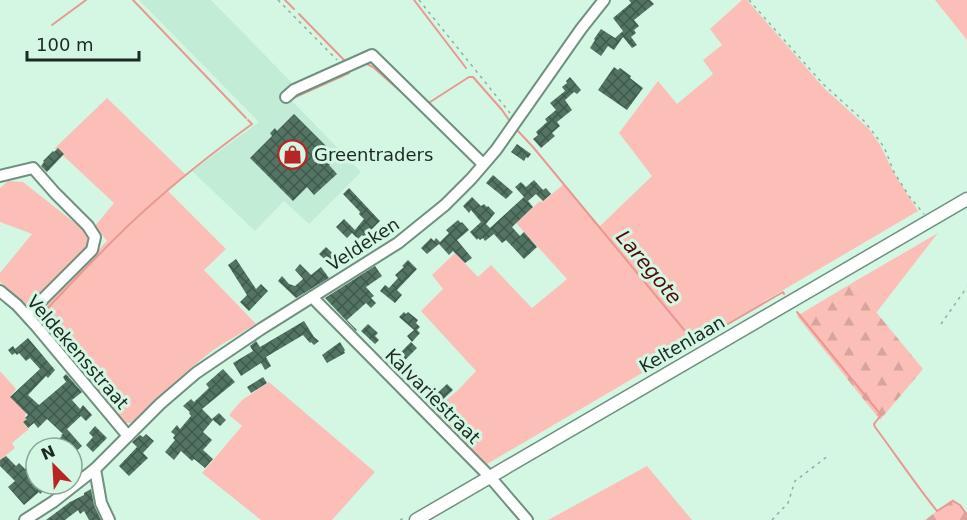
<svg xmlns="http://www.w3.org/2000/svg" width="967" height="520" font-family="'DejaVu Sans',sans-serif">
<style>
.built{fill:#c2ecd6}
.green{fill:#fcbfb8}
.forest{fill:url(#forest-firs)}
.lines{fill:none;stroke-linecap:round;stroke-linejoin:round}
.stream{stroke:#e89991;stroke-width:2}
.building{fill:url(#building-cross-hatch)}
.minor-casing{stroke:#709080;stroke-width:14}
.major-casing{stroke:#709080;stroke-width:15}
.path{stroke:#92ad9f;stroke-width:1.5;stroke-dasharray:3 4.5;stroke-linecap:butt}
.minor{stroke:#fff;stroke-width:10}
.major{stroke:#fff;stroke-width:12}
.labels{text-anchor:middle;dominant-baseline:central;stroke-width:6;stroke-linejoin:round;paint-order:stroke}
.poi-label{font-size:18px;fill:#1c2923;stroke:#d4f7e4;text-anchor:start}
.street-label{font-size:18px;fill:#1c2923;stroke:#d4f7e4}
.water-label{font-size:20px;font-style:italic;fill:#500a0b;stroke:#d4f7e4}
</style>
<defs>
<pattern id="forest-firs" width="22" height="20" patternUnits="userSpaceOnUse" patternTransform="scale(1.5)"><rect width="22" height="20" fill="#fcbfb8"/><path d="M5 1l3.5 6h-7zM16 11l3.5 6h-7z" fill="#d7a49e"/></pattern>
<pattern id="building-cross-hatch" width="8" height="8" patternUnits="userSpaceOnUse" patternTransform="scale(1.5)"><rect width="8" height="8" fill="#537363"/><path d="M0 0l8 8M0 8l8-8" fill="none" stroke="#40594d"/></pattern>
</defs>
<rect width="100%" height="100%" fill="#d4f7e4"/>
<path class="built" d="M 139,0 L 211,0 L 293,84 L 292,101 L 361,172 L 309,224 L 284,201 L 255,231 L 192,171 L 259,122 Z"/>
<g class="green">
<path d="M 742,0 L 747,0 L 824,88 L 869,129 L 880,145 L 895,175 L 918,211 L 487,464 L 482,461 L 434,411 L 459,389 L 476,371 L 421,311 L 443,289 L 432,275 L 455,253 L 478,277 L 491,265 L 532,308 L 567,279 L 516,223 L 540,201 L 542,202 L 564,184 L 600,226 L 652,176 L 619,133 L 658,81 L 677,104 L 713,74 L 703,60 L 722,45 L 710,29 Z"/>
<path d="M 935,0 L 967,0 L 967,40 Z"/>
<path d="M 107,98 L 186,175 L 168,191 L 226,249 L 204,270 L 256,324 C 242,333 226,341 212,351 C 183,373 158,398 132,423 L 125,423 L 118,417 L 35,316 L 107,241 L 95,226 L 114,203 L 55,148 Z"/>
<path d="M 8,181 L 23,182 L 89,234 L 90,242 L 85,252 L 29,307 L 0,282 L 0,273 L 32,234 L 0,222 L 0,188 Z"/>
<path d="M 938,233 L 876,313 L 852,283 Z"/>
<path d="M 0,371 L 16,389 L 10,397 L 26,412 L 25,417 L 27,419 L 23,422 L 26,427 L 29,429 L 12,443 L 15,448 L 0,460 Z"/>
<path d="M 269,382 L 375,472 L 332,520 L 261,520 L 202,473 L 242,426 L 229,415 L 242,400 Z"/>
<path d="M 647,466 L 692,520 L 548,520 Z"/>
</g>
<g class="forest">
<path d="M 852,283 L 923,369 L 880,420 L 797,316 Z"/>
<path d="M 953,499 L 967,513 L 967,520 L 925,520 Z"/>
</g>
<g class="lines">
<g class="stream">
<path d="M 133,0 L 246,118"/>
<path d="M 285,0 L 294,9"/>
<path d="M 414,0 L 466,68"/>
<path d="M 299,14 L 345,61"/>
<path d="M 52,25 L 86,0"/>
<path d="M 365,63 L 373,67 L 416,105"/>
<path d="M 291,99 L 349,73"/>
<path d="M 427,104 L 469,77 L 473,77 L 502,110 L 509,120"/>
<path d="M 518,131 L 533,147 L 695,343 L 783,292 L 784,294"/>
<path d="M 797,312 L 881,415 L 874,424 L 875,427 C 896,455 915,484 937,511 L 953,501 L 960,505 L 967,515"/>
<path d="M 40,316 C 74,281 107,244 144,211 C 178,180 215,151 252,124 L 248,120"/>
</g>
</g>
<g class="building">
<path d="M 629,0 L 650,0 L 654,4 L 634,20 L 639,26 L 634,30 L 636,33 L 631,37 L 637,45 L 632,48 L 623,37 L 614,50 L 608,46 L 601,56 L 590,48 L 595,40 L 594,39 L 601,29 L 615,38 L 623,31 L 613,18 L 631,3 Z"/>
<path d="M 614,67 L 618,70 L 620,68 L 631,76 L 630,78 L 643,88 L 627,110 L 598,90 Z"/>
<path d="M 570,77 L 581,90 L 577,94 L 574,92 L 565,100 L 572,110 L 557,122 L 560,126 L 552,133 L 555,136 L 541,148 L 533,139 L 538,135 L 536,132 L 547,122 L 545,119 L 556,110 L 550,103 L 565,91 L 562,87 L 567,83 L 566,81 Z"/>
<path d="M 294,114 L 337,157 L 329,165 L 337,174 L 314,195 L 307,187 L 293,201 L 250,158 L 272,136 L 270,133 L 275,128 L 277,131 Z"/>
<path d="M 517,144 L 531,154 L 528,158 L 526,157 L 524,161 L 511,152 Z"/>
<path d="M 58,148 L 64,154 L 47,172 L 41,166 L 44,162 L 43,161 L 53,151 L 54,152 Z"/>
<path d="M 493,175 L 513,192 L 506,199 L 486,183 Z"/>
<path d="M 534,180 L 543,190 L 546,188 L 551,194 L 543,201 L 536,194 L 528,201 L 533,207 L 512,227 L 520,236 L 524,232 L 537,247 L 524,259 L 506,240 L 502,243 L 494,234 L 485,241 L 483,238 L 480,240 L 478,238 L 477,240 L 470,232 L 481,222 L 471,210 L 469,213 L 463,206 L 472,197 L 481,206 L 484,204 L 487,207 L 488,206 L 495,213 L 486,224 L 490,228 L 524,197 L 515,187 L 521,182 L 526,187 Z"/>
<path d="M 349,188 L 380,221 L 364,237 L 362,235 L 358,239 L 352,233 L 347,238 L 336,227 L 344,219 L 355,230 L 364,219 L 359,214 L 360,212 L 343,194 Z"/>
<path d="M 458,220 L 461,223 L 462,222 L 469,230 L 457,240 L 472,258 L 465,263 L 453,251 L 449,255 L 439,244 L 427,254 L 421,248 L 431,238 L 434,241 L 436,238 L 440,242 L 449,233 L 446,230 Z"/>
<path d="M 326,247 L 342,262 L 335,269 L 319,254 Z"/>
<path d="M 236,259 L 256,289 L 261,284 L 268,291 L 249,311 L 240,302 L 247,295 L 228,265 Z"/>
<path d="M 408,260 L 417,269 L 397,290 L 402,295 L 395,303 L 380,291 L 385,285 L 389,288 L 398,278 L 395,275 L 404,267 L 402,266 Z"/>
<path d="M 300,264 L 311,275 L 321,267 L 329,278 L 296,298 L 278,281 L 282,276 L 289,284 L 295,286 L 303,279 L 295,270 Z"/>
<path d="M 375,266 L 382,276 L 366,287 L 374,296 L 371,298 L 376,303 L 371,308 L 366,303 L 347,320 L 357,330 L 356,331 L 325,298 Z"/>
<path d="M 404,312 L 406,314 L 408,312 L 418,320 L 416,323 L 420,327 L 417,330 L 420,333 L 412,342 L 407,336 L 414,330 L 399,317 Z"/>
<path d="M 304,321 L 314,337 L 319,341 L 314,345 L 311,342 L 310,343 L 303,335 L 266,357 L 271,366 L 265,370 L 261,363 L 241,376 L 233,363 L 253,351 L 250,346 L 256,341 L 260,347 Z"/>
<path d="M 368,324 L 378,333 L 375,336 L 379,340 L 375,344 L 361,331 Z"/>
<path d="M 28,338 L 55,370 L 48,378 L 46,376 L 28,395 L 39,405 L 66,382 L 63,377 L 66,374 L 82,392 L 72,400 L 80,409 L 83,405 L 92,415 L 86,421 L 81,416 L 67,429 L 82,446 L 72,455 L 72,448 L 48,448 L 62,436 L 61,435 L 63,434 L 47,419 L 38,428 L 34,423 L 28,428 L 23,422 L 27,419 L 25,418 L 28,415 L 10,397 L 40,369 L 30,358 L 26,361 L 19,353 L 17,355 L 15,353 L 12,355 L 8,350 L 13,346 L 15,349 Z"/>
<path d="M 340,342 L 345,350 L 344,351 L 345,353 L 327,363 L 322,355 Z"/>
<path d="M 411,342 L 417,348 L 401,364 L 397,360 L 397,356 Z"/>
<path d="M 223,369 L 235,382 L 202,409 L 212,419 L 219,413 L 226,420 L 220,426 L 213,420 L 203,432 L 212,440 L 203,450 L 213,459 L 205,468 L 194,459 L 192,461 L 181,451 L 174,460 L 165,452 L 175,440 L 173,438 L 175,435 L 171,432 L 177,425 L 180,429 L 191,416 L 189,413 L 190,412 L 183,406 L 191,399 L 194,402 L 209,388 L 206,384 Z"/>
<path d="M 263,377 L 267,383 L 251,393 L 247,387 Z"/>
<path d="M 447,384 L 453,390 L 438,404 L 432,398 Z"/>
<path d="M 95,426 L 107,438 L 93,452 L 86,445 L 93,437 L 89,433 Z"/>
<path d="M 146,434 L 154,441 L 143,453 L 148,458 L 129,476 L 119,466 L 137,447 L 132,442 L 140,435 L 143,437 Z"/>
<path d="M 6,456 L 16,466 L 19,463 L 25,469 L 36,461 L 36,484 L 45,484 L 48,487 L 40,494 L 39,492 L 24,505 L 8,487 L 15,481 L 0,466 L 0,460 Z"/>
<path d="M 91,489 L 94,505 L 101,520 L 89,520 L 84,511 L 80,514 L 78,510 L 65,520 L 46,520 L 70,502 L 84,495 L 84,493 Z"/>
</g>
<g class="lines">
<defs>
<g id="minor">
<path d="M 286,97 L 294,90 L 372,55 L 483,164"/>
<path d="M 0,176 L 33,168 L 55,193 L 88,226 L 95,237 L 92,250 L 27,315"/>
<path d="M 0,291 L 17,305 L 37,327 L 128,436"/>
<path d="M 312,297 L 490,477 L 527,520"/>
<path d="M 95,469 L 101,503 L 109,520"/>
<path d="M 25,520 L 53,502 L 95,469 L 160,404 L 196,373 L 261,329 L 398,243 L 445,205 L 471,179 L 496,150 L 581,29 L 604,0"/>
</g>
<path id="major" d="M 416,520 L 967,199"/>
</defs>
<use href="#minor" class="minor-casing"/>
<use href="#major" class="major-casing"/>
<g class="path">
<path d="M 278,0 L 337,60"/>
<path d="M 419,0 L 510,113"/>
<path d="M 749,0 L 823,84 L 864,121 L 872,131 L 884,147 L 894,172 L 909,196 L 924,214"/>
<path d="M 941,324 L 967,287"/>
<path d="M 400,520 L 406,517"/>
<path d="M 772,520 L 788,503 L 795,481 L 828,456"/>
</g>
<use href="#minor" class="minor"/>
<use href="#major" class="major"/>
</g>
<defs>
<symbol id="shop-ring" viewBox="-11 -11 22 22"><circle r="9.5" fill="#d4f7e4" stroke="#b62627" stroke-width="1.5"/><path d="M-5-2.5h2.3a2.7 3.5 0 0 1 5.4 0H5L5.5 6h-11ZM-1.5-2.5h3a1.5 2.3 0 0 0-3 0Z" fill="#b62627"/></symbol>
</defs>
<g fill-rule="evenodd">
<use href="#shop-ring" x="276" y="138" width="33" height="33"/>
</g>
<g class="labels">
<g class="poi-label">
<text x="314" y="154">Greentraders</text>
</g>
<g class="street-label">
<text transform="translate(363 244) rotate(-33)">Veldeken</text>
<text transform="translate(682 344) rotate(-30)">Keltenlaan</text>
<text transform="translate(78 352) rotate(49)">Veldekensstraat</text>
<text transform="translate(433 396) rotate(45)">Kalvariestraat</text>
</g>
<g class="water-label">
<text transform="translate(649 267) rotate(50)">Laregote</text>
</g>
</g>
<g transform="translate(54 466) rotate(336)"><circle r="28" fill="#d4f7e4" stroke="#8aa597" stroke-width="1.5"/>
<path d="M0-4.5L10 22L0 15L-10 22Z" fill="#b62627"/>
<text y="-9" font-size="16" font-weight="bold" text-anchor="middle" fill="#1c2923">N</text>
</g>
<path d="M27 51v9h112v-9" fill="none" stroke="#1c2923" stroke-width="3"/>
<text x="36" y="51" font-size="18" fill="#1c2923" stroke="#d4f7e4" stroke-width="4.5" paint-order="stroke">100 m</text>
</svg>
